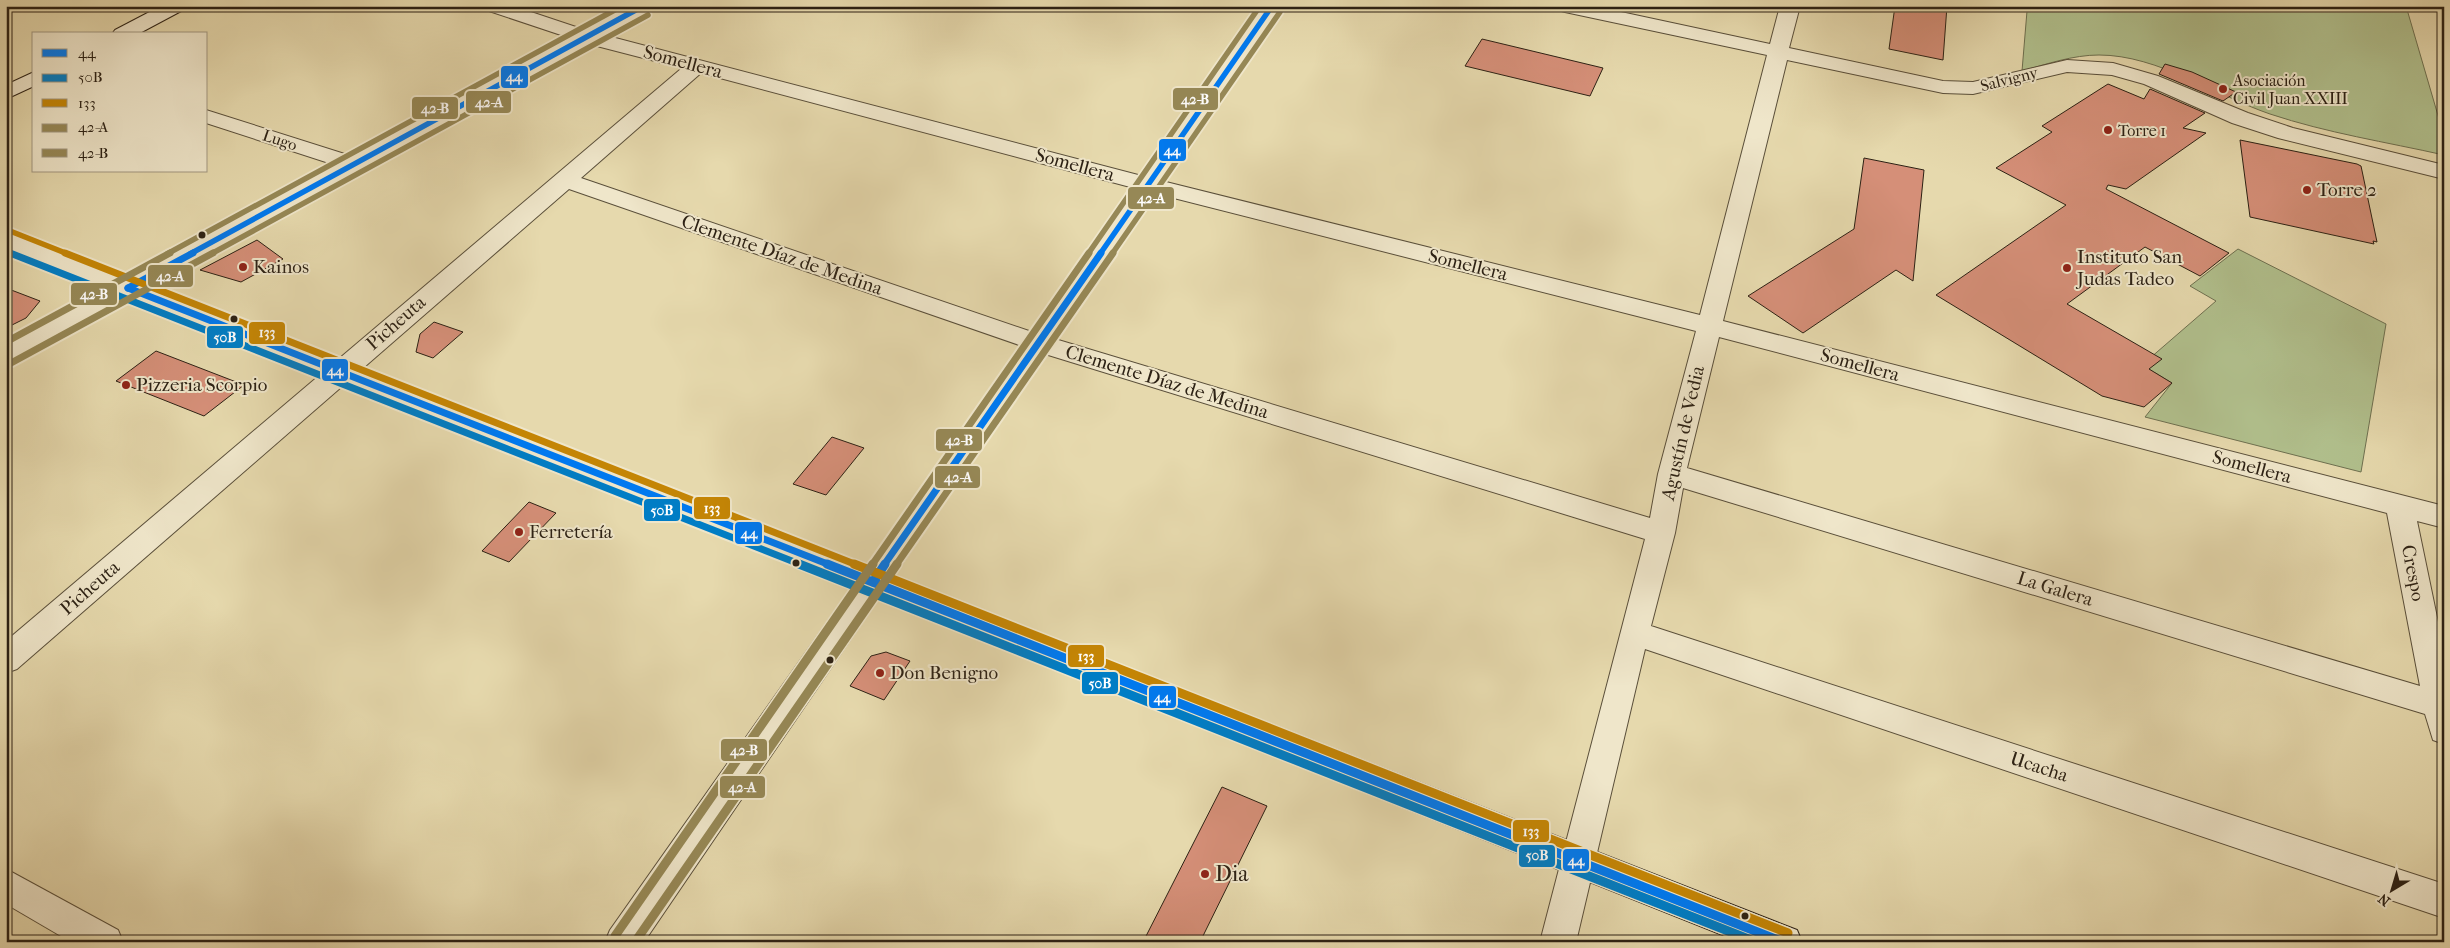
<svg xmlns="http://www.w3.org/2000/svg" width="2450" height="948" font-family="'IM FELL French Canon',serif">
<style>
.green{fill:#b1c08d;stroke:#6e7050}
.building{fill:#d58f78;stroke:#2c2114}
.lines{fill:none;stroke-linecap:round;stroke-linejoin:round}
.minor-casing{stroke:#5a4f3a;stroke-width:2}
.secondary-casing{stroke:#2c2114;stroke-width:2}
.minor{fill:#efe6ca;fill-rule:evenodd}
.secondary{fill:#efe6ca;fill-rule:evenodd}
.bus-1-far2-casing{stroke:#efe6ca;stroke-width:9}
.bus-1-far1-casing{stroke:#efe6ca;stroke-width:11}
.bus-1-casing{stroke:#efe6ca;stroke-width:12}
.bus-2-far2-casing{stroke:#efe6ca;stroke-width:9}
.bus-2-far1-casing{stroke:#efe6ca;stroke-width:11}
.bus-2-casing{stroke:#efe6ca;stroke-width:12}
.bus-3-far2-casing{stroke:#efe6ca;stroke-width:9}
.bus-3-far1-casing{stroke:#efe6ca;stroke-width:11}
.bus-3-casing{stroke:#efe6ca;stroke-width:12}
.bus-4-far2-casing{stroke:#efe6ca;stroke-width:9}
.bus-4-far1-casing{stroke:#efe6ca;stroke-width:11}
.bus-4-casing{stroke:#efe6ca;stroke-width:12}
.bus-5-far2-casing{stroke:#efe6ca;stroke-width:9}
.bus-5-far1-casing{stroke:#efe6ca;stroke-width:11}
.bus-5-casing{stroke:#efe6ca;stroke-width:12}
.bus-1-far2{stroke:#0079ef;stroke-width:5.5}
.bus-1-far1{stroke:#0079ef;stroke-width:7}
.bus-1{stroke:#0079ef;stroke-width:9}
.bus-2-far2{stroke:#007dc5;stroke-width:5.5}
.bus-2-far1{stroke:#007dc5;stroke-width:7}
.bus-2{stroke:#007dc5;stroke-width:9}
.bus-3-far2{stroke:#c48505;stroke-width:5.5}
.bus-3-far1{stroke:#c48505;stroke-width:7}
.bus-3{stroke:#c48505;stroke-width:9}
.bus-4-far2{stroke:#968856;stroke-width:5.5}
.bus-4-far1{stroke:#968856;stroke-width:7}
.bus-4{stroke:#968856;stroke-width:9}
.bus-5-far2{stroke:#968856;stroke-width:5.5}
.bus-5-far1{stroke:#968856;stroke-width:7}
.bus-5{stroke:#968856;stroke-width:9}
.poi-dot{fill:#8f2418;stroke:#efe6ca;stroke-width:2}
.bus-dot{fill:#2c2114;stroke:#efe6ca;stroke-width:2}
.labels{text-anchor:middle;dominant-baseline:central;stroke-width:4;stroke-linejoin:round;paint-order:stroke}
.far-street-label{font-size:16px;fill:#2c2114;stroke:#efe6ca}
.far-poi-label{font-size:16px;fill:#2c2114;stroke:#efe6ca;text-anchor:start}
.street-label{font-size:19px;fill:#2c2114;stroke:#efe6ca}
.poi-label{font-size:19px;fill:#2c2114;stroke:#efe6ca;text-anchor:start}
.near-poi-label{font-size:22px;fill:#2c2114;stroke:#efe6ca;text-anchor:start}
.line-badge{stroke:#efe6ca;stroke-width:2}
.badge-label{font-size:14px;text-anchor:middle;font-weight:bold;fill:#fff}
</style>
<rect width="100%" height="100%" fill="#e6d9ad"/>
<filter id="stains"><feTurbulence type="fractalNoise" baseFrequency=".004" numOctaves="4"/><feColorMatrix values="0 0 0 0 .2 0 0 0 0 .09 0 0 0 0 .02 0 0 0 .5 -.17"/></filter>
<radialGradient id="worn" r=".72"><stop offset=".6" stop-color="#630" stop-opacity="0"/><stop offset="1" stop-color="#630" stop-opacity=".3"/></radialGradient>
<g class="green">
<path d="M 2031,6 L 2406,6 L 2444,136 L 2444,155 C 2386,142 2327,133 2270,114 C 2217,96 2158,55 2099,55 C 2073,55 2047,64 2022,71 L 2027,11 Z"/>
<path d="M 2238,249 L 2386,324 L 2361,472 L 2145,417 L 2172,383 L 2142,365 L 2216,301 L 2190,286 Z"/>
</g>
<g class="building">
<path d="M 1895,6 L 1947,6 L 1943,60 L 1889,49 Z"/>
<path d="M 1482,39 L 1603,68 L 1590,96 L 1465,66 Z"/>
<path d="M 2165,64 L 2192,72 L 2236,92 L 2223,101 L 2159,74 Z"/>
<path d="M 2108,84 L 2144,99 L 2150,89 L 2205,113 L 2183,128 L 2206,133 L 2126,189 L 2108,185 L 2106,189 L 2229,253 L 2200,276 L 2145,247 L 2067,304 L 2162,359 L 2149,369 L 2172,383 L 2144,407 L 2102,396 L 1936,295 L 2066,205 L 1996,168 L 2052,132 L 2042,126 Z"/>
<path d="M 2240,140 L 2357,164 L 2361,166 L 2377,242 L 2373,241 L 2374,244 L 2250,217 Z"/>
<path d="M 1864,158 L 1924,170 L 1913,281 L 1896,270 L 1803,333 L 1748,296 L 1854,229 Z"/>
<path d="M 257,240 L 283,259 L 241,282 L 200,270 Z"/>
<path d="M 6,288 L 40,301 L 26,318 L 6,328 Z"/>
<path d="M 434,322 L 463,332 L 433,358 L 416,352 L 420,334 Z"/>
<path d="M 156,351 L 244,385 L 204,416 L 116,381 Z"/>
<path d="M 832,437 L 864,448 L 826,495 L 793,484 Z"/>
<path d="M 529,502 L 556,513 L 509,562 L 482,551 Z"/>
<path d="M 886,652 L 910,661 L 884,700 L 850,686 L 871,656 Z"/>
<path d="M 1222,787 L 1267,806 L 1200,942 L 1143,942 Z"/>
</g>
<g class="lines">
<defs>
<g id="minor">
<path d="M 484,6 L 513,6 L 585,30 L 628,6 L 652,6 L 650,10 L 604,35 L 1142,176 L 1262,6 L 1281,6 L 1162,181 L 1700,315 L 1767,55 L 1565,12 L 1558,10 L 1556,6 L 1593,6 L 1770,44 L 1780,6 L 1800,6 L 1789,48 L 1943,81 L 1973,82 L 2067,60 L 2113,63 L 2158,76 L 2248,113 L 2293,128 L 2444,165 L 2444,179 L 2278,138 L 2232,123 L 2144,84 L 2112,75 L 2067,72 L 1973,94 L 1943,93 L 1787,60 L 1723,321 L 2444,506 L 2444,528 L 2417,521 L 2444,651 L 2444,744 L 2433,740 L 2425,714 L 1683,488 L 1675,533 L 1651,626 L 2444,884 L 2444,918 L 1645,649 L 1576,942 L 1540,942 L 1645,539 L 1045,354 L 644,942 L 605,942 L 610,930 L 1022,346 L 569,189 L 17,669 L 6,673 L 6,641 L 682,68 L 589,44 L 15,360 L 6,363 L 6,343 L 335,165 L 206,123 L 206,110 L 351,156 L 570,38 L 486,10 ZM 701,73 L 1134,188 L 1032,332 L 581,178 ZM 1154,193 L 1696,331 L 1658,474 L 1650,518 L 1055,339 ZM 1719,337 L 2387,513 L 2420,686 L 1687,468 Z"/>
<path d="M 6,869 L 118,930 L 123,942 L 71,942 L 6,904 Z"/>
</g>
<g id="secondary">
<path d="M 161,6 L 185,6 L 183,10 L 138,34 L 112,34 L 115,30 Z"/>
<path d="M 34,72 L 34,86 L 6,99 L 6,85 Z"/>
<path d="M 6,233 L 222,314 L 1784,925 L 1797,930 L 1802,942 L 1740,942 L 6,249 Z"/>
</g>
</defs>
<use href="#minor" class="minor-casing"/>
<use href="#secondary" class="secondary-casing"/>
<use href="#minor" class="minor"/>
<use href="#secondary" class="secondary"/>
<defs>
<g id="bus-1-far2">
<path d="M 190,254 L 643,6"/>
<path d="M 1100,254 L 1272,6"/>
</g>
<g id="bus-1-far1">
<path d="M 128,288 L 830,565"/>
<path d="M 128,288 L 193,253"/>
<path d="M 884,565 L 1101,253"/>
</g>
<g id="bus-1">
<path d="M 827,564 L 1783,942"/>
<path d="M 873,582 L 885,564"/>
</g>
<path id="bus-2-far2" d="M 6,251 L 13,254"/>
<path id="bus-2-far1" d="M 10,253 L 802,565"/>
<path id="bus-2" d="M 799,564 L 1756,942"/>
<path id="bus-3-far2" d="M 10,231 L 68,254"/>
<path id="bus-3-far1" d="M 65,253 L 857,565"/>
<path id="bus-3" d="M 854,564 L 1788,933"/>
<g id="bus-4-far2">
<path d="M 211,254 L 648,15"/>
<path d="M 1112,254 L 1280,12"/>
</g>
<g id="bus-4-far1">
<path d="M 11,363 L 213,253"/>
<path d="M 896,565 L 1113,253"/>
</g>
<path id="bus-4" d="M 635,942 L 897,564"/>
<g id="bus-5-far2">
<path d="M 167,254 L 622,6"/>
<path d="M 1088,254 L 1260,6"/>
</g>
<g id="bus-5-far1">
<path d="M 6,342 L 170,253"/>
<path d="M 872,565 L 1089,253"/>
</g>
<path id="bus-5" d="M 615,936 L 873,564"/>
</defs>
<use href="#bus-1-far2" class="bus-1-far2-casing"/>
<use href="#bus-1-far1" class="bus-1-far1-casing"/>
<use href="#bus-1" class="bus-1-casing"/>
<use href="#bus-2-far2" class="bus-2-far2-casing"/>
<use href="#bus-2-far1" class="bus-2-far1-casing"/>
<use href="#bus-2" class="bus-2-casing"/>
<use href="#bus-3-far2" class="bus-3-far2-casing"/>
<use href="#bus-3-far1" class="bus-3-far1-casing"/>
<use href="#bus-3" class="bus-3-casing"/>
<use href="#bus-4-far2" class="bus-4-far2-casing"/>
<use href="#bus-4-far1" class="bus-4-far1-casing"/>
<use href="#bus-4" class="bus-4-casing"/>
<use href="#bus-5-far2" class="bus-5-far2-casing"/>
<use href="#bus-5-far1" class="bus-5-far1-casing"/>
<use href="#bus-5" class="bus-5-casing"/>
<use href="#bus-1-far2" class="bus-1-far2"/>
<use href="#bus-1-far1" class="bus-1-far1"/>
<use href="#bus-1" class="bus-1"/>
<use href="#bus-2-far2" class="bus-2-far2"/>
<use href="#bus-2-far1" class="bus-2-far1"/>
<use href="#bus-2" class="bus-2"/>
<use href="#bus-3-far2" class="bus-3-far2"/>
<use href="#bus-3-far1" class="bus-3-far1"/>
<use href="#bus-3" class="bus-3"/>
<use href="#bus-4-far2" class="bus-4-far2"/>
<use href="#bus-4-far1" class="bus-4-far1"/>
<use href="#bus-4" class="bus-4"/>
<use href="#bus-5-far2" class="bus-5-far2"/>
<use href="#bus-5-far1" class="bus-5-far1"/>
<use href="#bus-5" class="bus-5"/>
</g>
<g class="poi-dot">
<circle cx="2223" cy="89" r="5"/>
<circle cx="2108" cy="130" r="5"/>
<circle cx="2307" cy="190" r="5"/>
<circle cx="243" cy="267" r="5"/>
<circle cx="2067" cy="268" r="5"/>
<circle cx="126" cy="385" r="5"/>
<circle cx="519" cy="532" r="5"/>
<circle cx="880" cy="673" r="5"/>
<circle cx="1205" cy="874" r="5"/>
</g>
<g class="bus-dot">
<circle cx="202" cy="235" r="4.5"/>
<circle cx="234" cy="319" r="4.5"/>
<circle cx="796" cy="563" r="4.5"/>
<circle cx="830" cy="660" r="4.5"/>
<circle cx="1745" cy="916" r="4.5"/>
</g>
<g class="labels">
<g class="far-street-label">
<text transform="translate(2009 79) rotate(-14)">Salvigny</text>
<text transform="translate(280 140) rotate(18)">Lugo</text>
</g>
<g class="far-poi-label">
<text x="2233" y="80">Asociación<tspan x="2233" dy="18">Civil Juan XXIII</tspan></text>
<text x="2118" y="130">Torre 1</text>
</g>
<g class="street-label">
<text transform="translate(683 62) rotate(15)">Somellera</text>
<text transform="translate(1075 165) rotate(15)">Somellera</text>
<text transform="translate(782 255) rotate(19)">Clemente Díaz de Medina</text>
<text transform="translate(1468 265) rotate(14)">Somellera</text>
<text transform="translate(396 323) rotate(-41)">Picheuta</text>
<text transform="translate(1860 365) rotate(15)">Somellera</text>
<text transform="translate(1167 382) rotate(17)">Clemente Díaz de Medina</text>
<text transform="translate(1683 433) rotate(-77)">Agustín de Vedia</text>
<text transform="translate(2252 467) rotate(15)">Somellera</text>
<text transform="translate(2413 573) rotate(79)">Crespo</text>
<text transform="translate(90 588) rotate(-41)">Picheuta</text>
<text transform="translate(2055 589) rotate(17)">La Galera</text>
<text transform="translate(2039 767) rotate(18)">Ucacha</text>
</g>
<g class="poi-label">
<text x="2317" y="190">Torre 2</text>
<text x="2077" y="257">Instituto San<tspan x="2077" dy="22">Judas Tadeo</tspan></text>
<text x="253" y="267">Kainos</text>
<text x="136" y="385">Pizzeria Scorpio</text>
<text x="529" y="532">Ferretería</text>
<text x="890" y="673">Don Benigno</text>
</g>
<g class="near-poi-label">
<text x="1215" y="874">Dia</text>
</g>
</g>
<g class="line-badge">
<rect x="500" y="65" width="29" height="24" rx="5" fill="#0079ef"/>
<rect x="1172" y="87" width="47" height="24" rx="5" fill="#968856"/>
<rect x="465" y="90" width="47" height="24" rx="5" fill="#968856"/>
<rect x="411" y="96" width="48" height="24" rx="5" fill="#968856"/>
<rect x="1158" y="138" width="29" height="24" rx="5" fill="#0079ef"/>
<rect x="1127" y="186" width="48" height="24" rx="5" fill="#968856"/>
<rect x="147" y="264" width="47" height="24" rx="5" fill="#968856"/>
<rect x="70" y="282" width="48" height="24" rx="5" fill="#968856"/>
<rect x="248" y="321" width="38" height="24" rx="5" fill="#c48505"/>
<rect x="206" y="325" width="38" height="24" rx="5" fill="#007dc5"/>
<rect x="321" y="358" width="28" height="24" rx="5" fill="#0079ef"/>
<rect x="935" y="428" width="48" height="24" rx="5" fill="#968856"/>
<rect x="934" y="465" width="47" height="24" rx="5" fill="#968856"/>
<rect x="693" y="496" width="38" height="24" rx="5" fill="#c48505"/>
<rect x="643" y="498" width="38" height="24" rx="5" fill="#007dc5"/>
<rect x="734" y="521" width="29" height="24" rx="5" fill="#0079ef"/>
<rect x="1067" y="644" width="38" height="24" rx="5" fill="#c48505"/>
<rect x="1081" y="671" width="38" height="24" rx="5" fill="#007dc5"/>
<rect x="1148" y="685" width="29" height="24" rx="5" fill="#0079ef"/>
<rect x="720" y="738" width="48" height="24" rx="5" fill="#968856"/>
<rect x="719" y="775" width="47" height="24" rx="5" fill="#968856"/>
<rect x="1512" y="819" width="38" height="24" rx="5" fill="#c48505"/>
<rect x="1518" y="844" width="38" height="24" rx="5" fill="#007dc5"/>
<rect x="1562" y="848" width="28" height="24" rx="5" fill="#0079ef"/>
</g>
<g class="badge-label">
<text x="514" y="81">44</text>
<text x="1195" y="104">42-B</text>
<text x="489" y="107">42-A</text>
<text x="435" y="113">42-B</text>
<text x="1172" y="155">44</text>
<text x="1151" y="203">42-A</text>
<text x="170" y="281">42-A</text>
<text x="94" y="299">42-B</text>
<text x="267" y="337">133</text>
<text x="225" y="342">50B</text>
<text x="335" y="375">44</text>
<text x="959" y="445">42-B</text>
<text x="958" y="482">42-A</text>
<text x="712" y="513">133</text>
<text x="662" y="515">50B</text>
<text x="749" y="538">44</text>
<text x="1086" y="661">133</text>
<text x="1100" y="688">50B</text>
<text x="1162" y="702">44</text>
<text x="744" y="755">42-B</text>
<text x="742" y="792">42-A</text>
<text x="1531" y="836">133</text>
<text x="1537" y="860">50B</text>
<text x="1576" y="865">44</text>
</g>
<rect width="2450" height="948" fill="none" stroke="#e6d9ad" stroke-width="25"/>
<rect x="8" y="8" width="2435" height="933" fill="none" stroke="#2c2114" stroke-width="2.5"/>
<rect x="12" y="12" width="2425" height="923" fill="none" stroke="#2c2114"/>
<rect x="32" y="32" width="175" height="140" fill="#efe6ca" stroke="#a19781"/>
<rect x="42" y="49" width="25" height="8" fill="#0079ef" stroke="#a19781"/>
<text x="78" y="58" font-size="15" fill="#2c2114">44</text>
<rect x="42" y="74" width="25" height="8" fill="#007dc5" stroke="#a19781"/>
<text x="78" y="82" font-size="15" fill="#2c2114">50B</text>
<rect x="42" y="99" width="25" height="8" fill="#c48505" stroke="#a19781"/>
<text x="78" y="108" font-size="15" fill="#2c2114">133</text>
<rect x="42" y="124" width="25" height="8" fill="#968856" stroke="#a19781"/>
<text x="78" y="132" font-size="15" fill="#2c2114">42-A</text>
<rect x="42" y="149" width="25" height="8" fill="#968856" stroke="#a19781"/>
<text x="78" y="158" font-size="15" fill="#2c2114">42-B</text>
<g transform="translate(2392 890) rotate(218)" stroke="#efe6ca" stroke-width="4" paint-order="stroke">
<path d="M0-4L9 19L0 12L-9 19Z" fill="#2c2114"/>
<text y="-8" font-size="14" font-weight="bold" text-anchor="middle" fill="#2c2114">N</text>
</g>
<rect width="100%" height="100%" filter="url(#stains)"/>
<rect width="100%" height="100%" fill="url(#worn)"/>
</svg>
